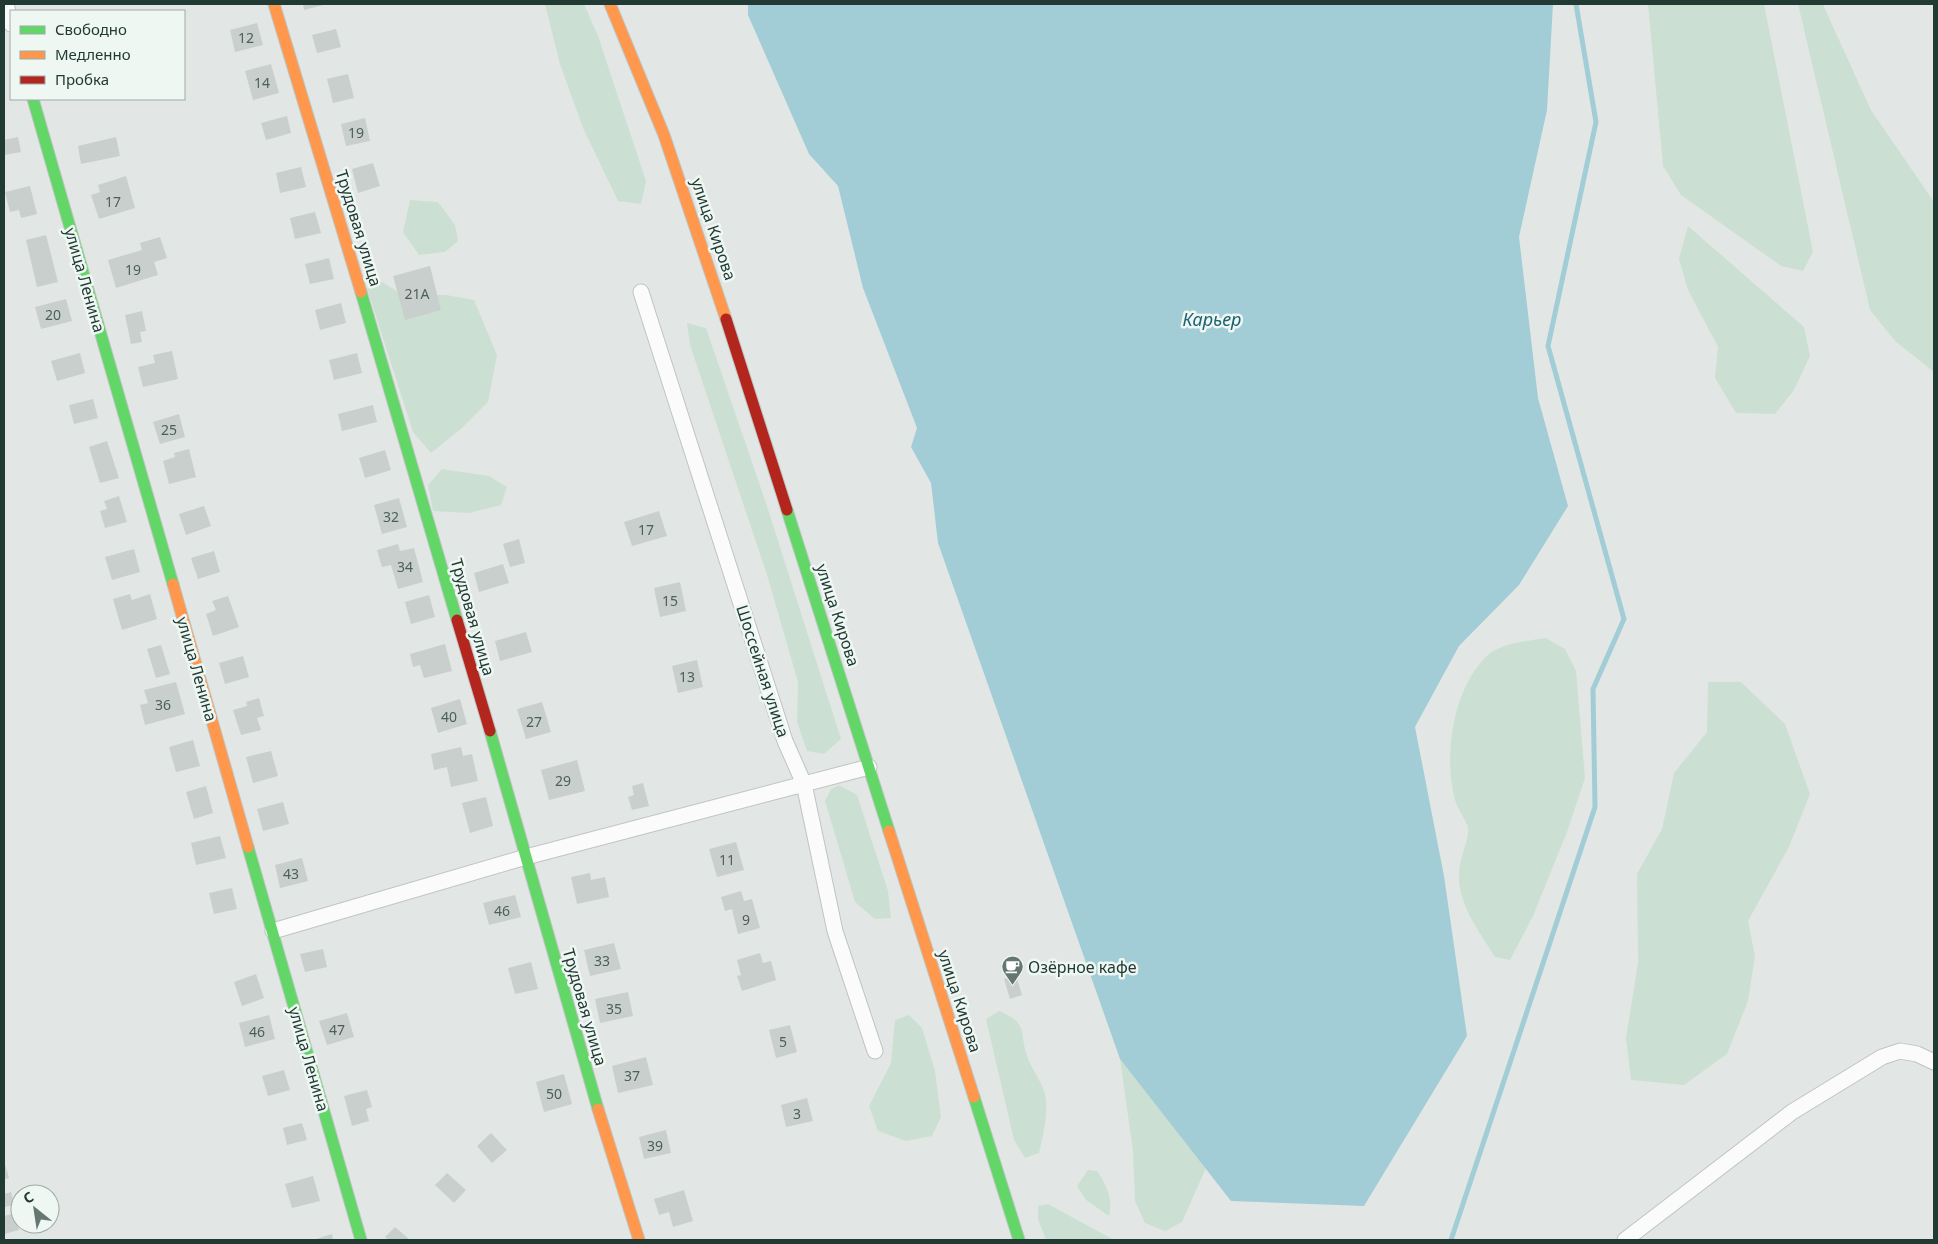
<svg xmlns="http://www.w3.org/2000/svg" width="1938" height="1244" viewBox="0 0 1938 1244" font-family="'Noto Sans',sans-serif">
<rect width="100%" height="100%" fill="#e2e7e5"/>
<path fill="#cbe0d2" d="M545,4H584L598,36L646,181L641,204L618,201L583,128L560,64Z
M1648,4H1764L1813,252L1803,271L1781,266L1681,195L1663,166Z
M1798,4H1824V7L1871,110L1934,202V372L1895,341L1870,310Z
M410,200L438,202L455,225L458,241L445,252L419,255L403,232Z
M1688,226L1804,327L1810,356L1794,390L1775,414L1736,413L1715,378L1718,347L1688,290L1679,259Z
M379,280L403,295H446L474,300L497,355L488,402L461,429L431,453L413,432L367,288Z
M687,323L706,328L766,503L841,739L824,754L807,751L797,722L798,682L767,575L690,345Z
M442,469L489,476L507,487L501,505L469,513L433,511L428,485Z
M1546,638L1565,649L1576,671L1585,778L1567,832L1533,916L1510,960L1495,957C1479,931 1457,904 1459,872C1459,860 1470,837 1468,828C1465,818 1458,810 1455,800C1443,755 1453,687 1488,655C1502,643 1528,641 1546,638Z
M1708,682H1741L1785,724L1810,794L1789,847L1748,921L1755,956L1748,1001L1727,1054L1684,1085L1631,1080L1626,1038L1638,963L1637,874L1662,829L1674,773L1707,732Z
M839,785L857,795L888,891L891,918L875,919L855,902L825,801L831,789Z
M999,1011C1029,1024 1019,1031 1027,1056C1031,1068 1040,1079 1044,1091C1050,1107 1043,1137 1039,1153L1025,1158L1014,1140L986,1019Z
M909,1015L922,1028L935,1071L941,1117L932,1136L906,1141L878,1131L869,1106L891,1063L895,1020Z
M1120,1059L1206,1168L1182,1222L1165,1231L1145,1223L1135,1201L1133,1151Z
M1088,1170L1097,1171C1107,1185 1113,1199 1109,1216L1086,1200L1077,1186Z
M1048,1204L1114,1240H1046L1038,1219V1206Z"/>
<path fill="#a2cdd6" d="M748,4H1553L1547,110L1519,237L1538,398L1568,506L1519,585L1459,646L1415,727L1444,876L1467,1036L1364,1206L1231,1201L1120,1059L938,543L931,483L911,447L917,428L863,288L838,186L809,154L748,15Z"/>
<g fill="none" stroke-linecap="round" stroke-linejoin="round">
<path stroke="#a2cdd6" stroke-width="5" d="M1451,1240L1595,807L1593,689L1624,619L1548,346L1596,122L1576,4"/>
</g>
<path fill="#c9cfcc" d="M303,4H327L304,10Z
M257,23L263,45L235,52L230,30Z
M336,29L341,47L317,53L312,35Z
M271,64L279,93L253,100L245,71Z
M348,74L354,98L333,103L327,79Z
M287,116L291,133L266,140L261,123Z
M365,118L370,141L346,146L341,124Z
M18,137L21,152L4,155V140Z
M116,137L120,156L81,164L78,146Z
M373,163L380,186L358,193L352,169Z
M301,167L306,187L280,193L276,173Z
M126,176L135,208L99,219L91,195L100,192L98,185Z
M30,186L37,214L21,218L19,210L10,212L5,192Z
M315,212L321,233L295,239L290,218Z
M46,235L58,282L37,287L26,240Z
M160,237L167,258L154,262L158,275L116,288L108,260L142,250L140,243Z
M329,258L334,279L310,284L305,264Z
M430,266L441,310L405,320L393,276Z
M66,299L72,321L41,329L35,307Z
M341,303L346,323L320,330L315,310Z
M142,311L146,331L140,332L142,342L131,344L125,315Z
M172,351L178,379L143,387L138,367L155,363L153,355Z
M80,353L85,373L57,381L51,361Z
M357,353L362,373L334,380L329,360Z
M93,399L98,418L74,424L69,405Z
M373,405L377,422L342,431L338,414Z
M179,414L185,437L160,444L153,422Z
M107,441L119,478L100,483L89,447Z
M189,449L196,477L169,484L163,461L175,457L174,453Z
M385,450L391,470L365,478L359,458Z
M119,496L127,522L105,528L100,511L107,509L104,501Z
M399,498L407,527L382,534L374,505Z
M204,506L211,526L186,535L179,514Z
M659,511L667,536L632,546L624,522Z
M519,539L525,563L510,567L503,544Z
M398,544L400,551L414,548L423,582L398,589L391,565L382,567L377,550Z
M134,549L140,572L112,580L105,557Z
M214,551L220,572L198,579L191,558Z
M503,564L509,583L479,592L474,573Z
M680,582L686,611L660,617L654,588Z
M130,594L132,600L150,594L157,619L122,630L113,599Z
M429,595L435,617L411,624L405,602Z
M228,596L239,627L213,636L206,614L216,610L212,601Z
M526,632L532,652L500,661L495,641Z
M445,644L452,671L424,678L420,665L413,667L410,654Z
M161,645L170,674L156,678L147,649Z
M243,656L249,677L225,684L219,663Z
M697,660L703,687L678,693L672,666Z
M176,682L185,714L145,725L140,705L148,703L144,690Z
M259,698L264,716L257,718L261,730L241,735L233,710L247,706L246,702Z
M460,699L467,724L438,733L431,708Z
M542,702L551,732L526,739L517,709Z
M193,740L200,766L176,772L169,747Z
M461,747L463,756L472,754L478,781L451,787L447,767L434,770L431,754Z
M271,751L278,776L253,783L246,757Z
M577,760L585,791L549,800L541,770Z
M643,783L649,806L632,810L628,797L634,795L632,786Z
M206,786L213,813L194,819L186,792Z
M486,797L493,826L470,833L462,803Z
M283,802L289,824L263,831L257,809Z
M220,836L226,858L196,865L191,843Z
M736,842L744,870L717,877L709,849Z
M302,858L308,881L280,888L275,865Z
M590,873L591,880L605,877L609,897L577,904L571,877Z
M232,888L237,909L214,914L209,893Z
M741,891L744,901L752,899L760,928L738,934L732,909L725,911L721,897Z
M515,895L521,917L489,925L483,903Z
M614,943L621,969L590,976L584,950Z
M323,949L327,967L305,972L300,954Z
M760,953L763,963L771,961L776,980L742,991L737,976L741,975L737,960Z
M531,962L538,989L515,994L508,968Z
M256,974L264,998L242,1006L234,982Z
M1016,975L1022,995L1010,999L1004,979Z
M628,992L633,1016L600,1023L595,999Z
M347,1013L354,1037L327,1045L319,1021Z
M269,1015L275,1039L245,1047L239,1023Z
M790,1025L797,1052L776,1058L769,1030Z
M646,1057L653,1085L618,1093L612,1066Z
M284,1070L290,1090L268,1096L262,1076Z
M564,1074L572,1104L544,1112L536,1082Z
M367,1090L372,1107L366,1109L369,1121L352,1126L344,1096Z
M807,1098L813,1121L786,1127L781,1105Z
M302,1123L307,1140L287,1145L283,1128Z
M666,1130L671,1153L644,1159L639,1137Z
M491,1133L507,1150L492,1163L477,1146Z
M4,1161L9,1178L4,1179Z
M447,1173L466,1190L454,1203L435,1185Z
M313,1176L320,1201L292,1208L285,1184Z
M684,1190L693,1221L673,1227L669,1212L659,1215L654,1199Z
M11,1192L14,1205L4,1207V1194Z
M15,1213L19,1230L4,1234V1216Z
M395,1227L410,1240H389L385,1237Z
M332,1234L333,1240H313Z"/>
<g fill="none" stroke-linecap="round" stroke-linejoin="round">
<defs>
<path id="street" d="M6,4L11,24
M641,292L785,741L804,784L835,931L875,1051
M273,931L526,857L869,767
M1625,1240L1792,1112L1882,1057L1900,1051L1917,1054L1934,1062"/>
<path id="fast" d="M33,99L173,584
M361,292L457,620
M787,510L889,831
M490,731L598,1109
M248,847L361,1240
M974,1097L1019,1240"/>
<path id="slow" d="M274,4L361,292
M610,4L664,135L726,319
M173,584L248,847
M889,831L974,1097
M598,1109L639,1240"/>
<path id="jam" d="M726,319L787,510
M457,620L490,731"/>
</defs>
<use href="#street" stroke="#bfc4c2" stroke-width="17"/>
<use href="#fast" stroke="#bec5c3" stroke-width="13"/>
<use href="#slow" stroke="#bec5c3" stroke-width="13"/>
<use href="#jam" stroke="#bec5c3" stroke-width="13"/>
<use href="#street" stroke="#fbfbfb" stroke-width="15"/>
<use href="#fast" stroke="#63d668" stroke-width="11"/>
<use href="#slow" stroke="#ff974d" stroke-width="11"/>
<use href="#jam" stroke="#b3261e" stroke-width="11"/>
</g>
<defs>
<symbol id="cafe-pin" viewBox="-11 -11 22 30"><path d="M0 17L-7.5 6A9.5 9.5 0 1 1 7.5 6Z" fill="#657772" stroke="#eff7f3"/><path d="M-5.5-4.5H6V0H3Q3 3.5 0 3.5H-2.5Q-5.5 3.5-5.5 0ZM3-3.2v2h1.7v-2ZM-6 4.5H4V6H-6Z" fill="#fff"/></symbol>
</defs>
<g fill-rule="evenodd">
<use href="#cafe-pin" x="1000" y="954" width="25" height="34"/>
</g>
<g text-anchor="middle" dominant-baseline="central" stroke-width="5" stroke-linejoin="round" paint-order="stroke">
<g font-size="14" fill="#4c605b">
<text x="246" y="37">12</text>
<text x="262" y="82">14</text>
<text x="356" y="132">19</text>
<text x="113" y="201">17</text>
<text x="133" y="269">19</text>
<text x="417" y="293">21А</text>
<text x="53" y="314">20</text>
<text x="169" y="429">25</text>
<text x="391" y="516">32</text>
<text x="646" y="529">17</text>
<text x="405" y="566">34</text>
<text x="670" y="600">15</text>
<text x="687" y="676">13</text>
<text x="163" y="704">36</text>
<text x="449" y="716">40</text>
<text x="534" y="721">27</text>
<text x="563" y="780">29</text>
<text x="727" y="859">11</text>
<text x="291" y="873">43</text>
<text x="502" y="910">46</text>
<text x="746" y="919">9</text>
<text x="602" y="960">33</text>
<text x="614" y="1008">35</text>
<text x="337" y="1029">47</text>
<text x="257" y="1031">46</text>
<text x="783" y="1041">5</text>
<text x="632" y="1075">37</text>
<text x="554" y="1093">50</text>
<text x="797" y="1113">3</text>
<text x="655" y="1145">39</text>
</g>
<g font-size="16" fill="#213a34" stroke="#eff7f3">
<text transform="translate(359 228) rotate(73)">Трудовая улица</text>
<text transform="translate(714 229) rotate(71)">улица Кирова</text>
<text transform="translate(85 280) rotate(74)">улица Ленина</text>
<text transform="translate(838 615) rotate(72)">улица Кирова</text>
<text transform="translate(473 617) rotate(74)">Трудовая улица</text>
<text transform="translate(197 669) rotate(74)">улица Ленина</text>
<text transform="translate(763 671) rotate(72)">Шоссейная улица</text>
<text transform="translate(960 1001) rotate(72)">улица Кирова</text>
<text transform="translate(585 1007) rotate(74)">Трудовая улица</text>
<text transform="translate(309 1059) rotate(74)">улица Ленина</text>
</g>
<g font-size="16" fill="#213a34" stroke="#eff7f3" text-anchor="start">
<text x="1028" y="967">Озёрное кафе</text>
</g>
<g font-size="18" font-style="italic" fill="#1c6374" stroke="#eff7f3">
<text x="1212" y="319">Карьер</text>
</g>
</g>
<rect width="1938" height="1244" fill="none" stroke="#213a34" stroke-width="10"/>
<rect x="10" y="10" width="175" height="90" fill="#eff7f3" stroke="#9daba7"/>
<rect x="20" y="26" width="25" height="8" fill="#63d668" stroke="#9daba7"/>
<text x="55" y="35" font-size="15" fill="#213a34">Свободно</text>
<rect x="20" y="51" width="25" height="8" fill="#ff974d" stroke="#9daba7"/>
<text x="55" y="60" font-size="15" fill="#213a34">Медленно</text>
<rect x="20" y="76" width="25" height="8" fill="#b3261e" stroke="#9daba7"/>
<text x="55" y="85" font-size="15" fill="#213a34">Пробка</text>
<g transform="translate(35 1209) rotate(330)"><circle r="24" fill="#eff7f3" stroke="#9daba7"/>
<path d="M0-4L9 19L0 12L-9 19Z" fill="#657772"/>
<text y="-8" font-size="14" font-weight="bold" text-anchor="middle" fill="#213a34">С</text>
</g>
</svg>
